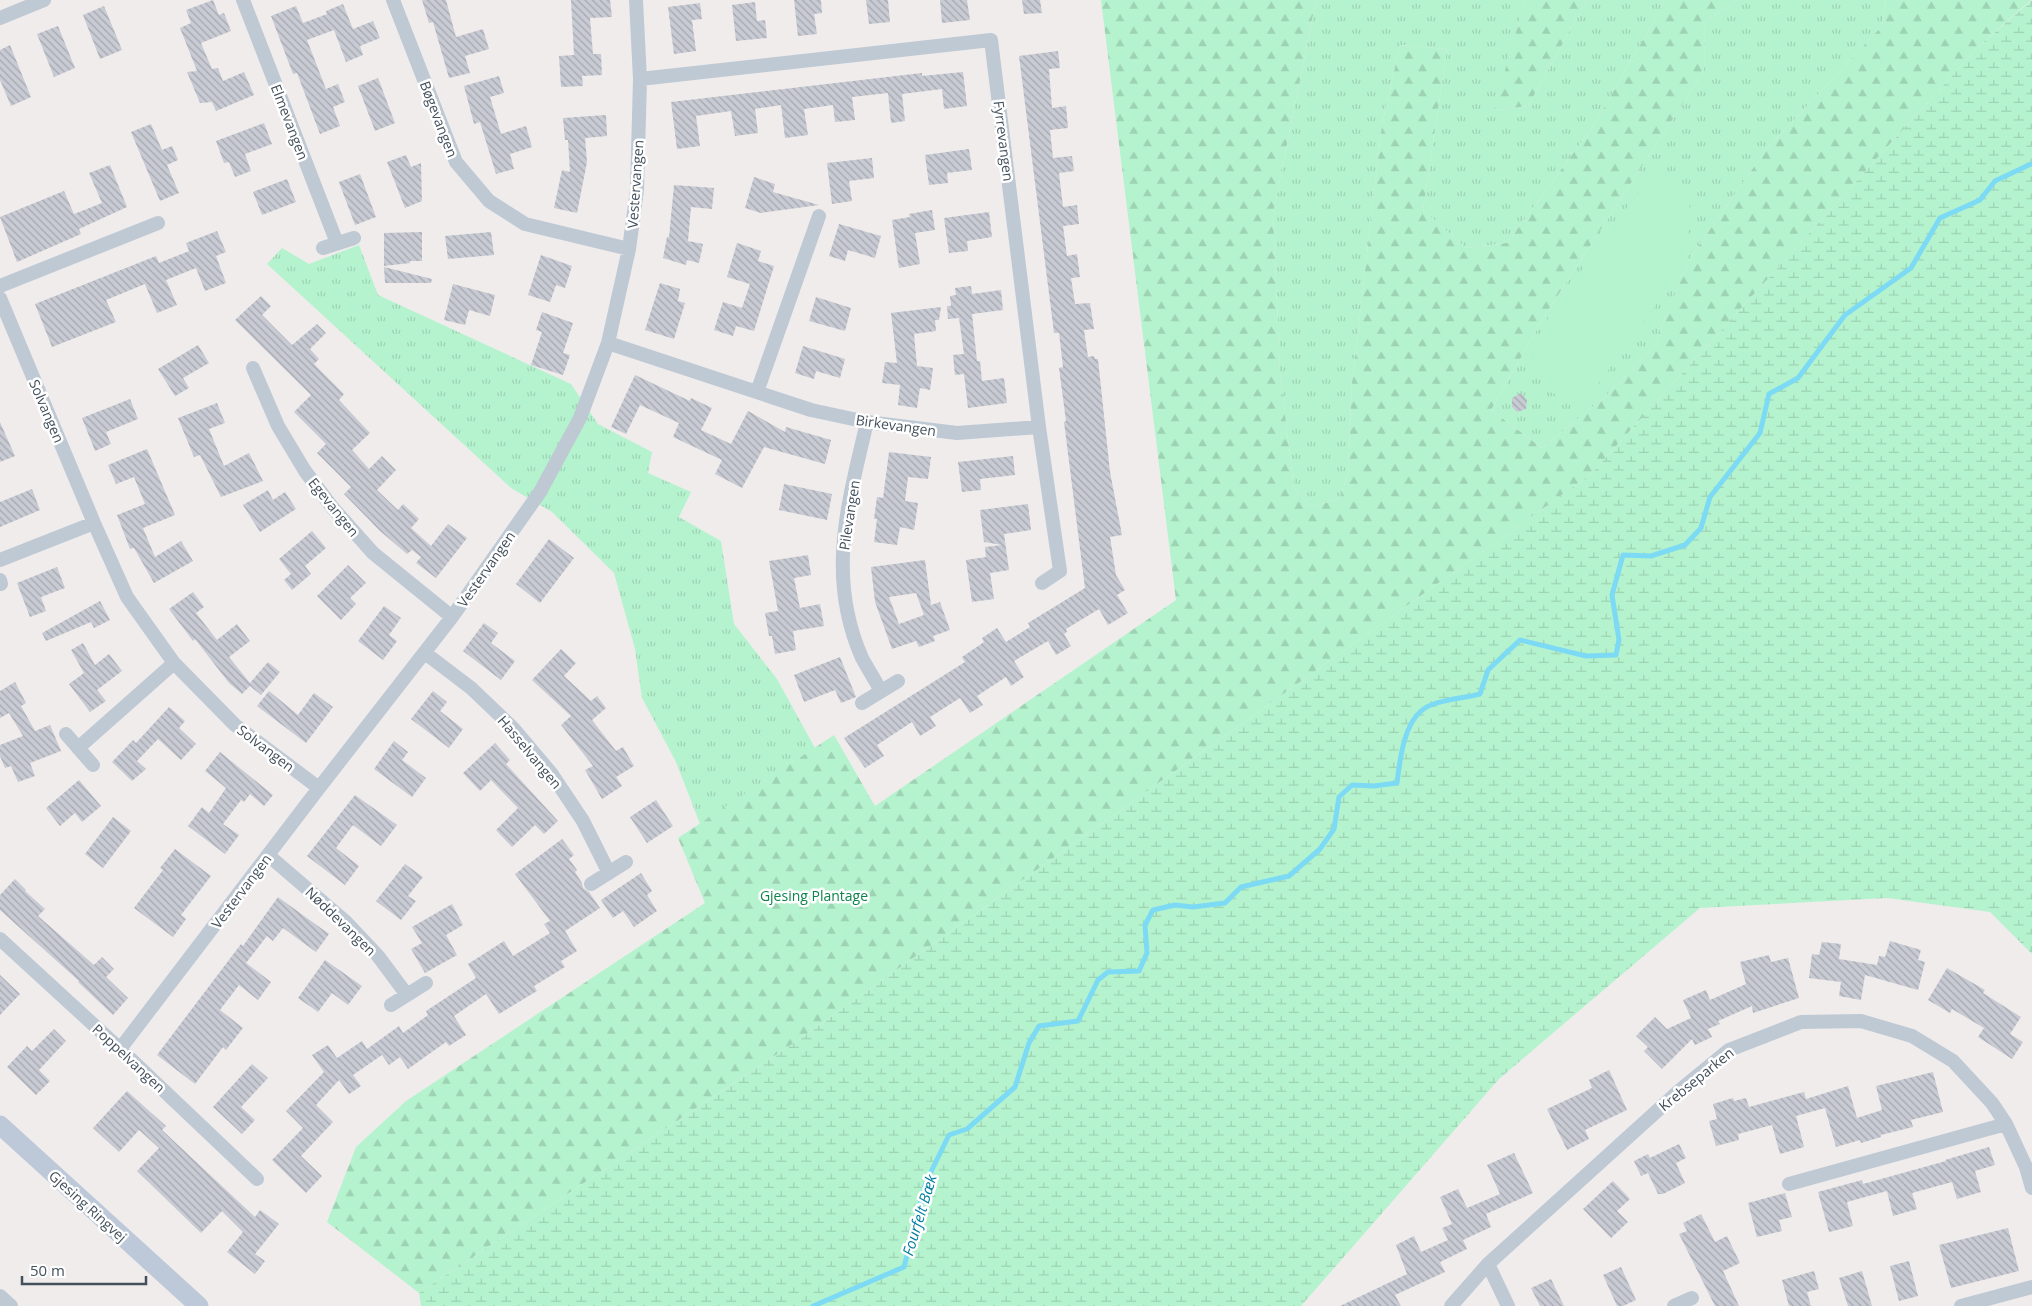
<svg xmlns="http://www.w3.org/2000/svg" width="2032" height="1306" viewBox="0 0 2032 1306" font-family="'Open Sans',sans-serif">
<defs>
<pattern id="grass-tufts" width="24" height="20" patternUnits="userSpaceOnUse" patternTransform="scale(1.25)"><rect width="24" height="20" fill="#b5f3ce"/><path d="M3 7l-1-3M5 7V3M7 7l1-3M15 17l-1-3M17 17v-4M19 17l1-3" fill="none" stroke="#9dd2b3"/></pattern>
<pattern id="forest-firs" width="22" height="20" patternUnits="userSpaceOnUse" patternTransform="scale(1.25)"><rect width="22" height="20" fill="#b5f3ce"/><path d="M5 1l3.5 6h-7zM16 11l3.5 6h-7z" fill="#9dd2b3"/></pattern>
<pattern id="wetland-marsh" width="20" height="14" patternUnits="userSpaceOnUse" patternTransform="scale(1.25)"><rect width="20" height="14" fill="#b5f3ce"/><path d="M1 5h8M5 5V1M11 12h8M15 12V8" fill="none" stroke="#9dd2b3"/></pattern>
<pattern id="building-back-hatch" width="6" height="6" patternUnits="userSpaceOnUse" patternTransform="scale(1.25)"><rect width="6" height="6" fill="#c8cbd3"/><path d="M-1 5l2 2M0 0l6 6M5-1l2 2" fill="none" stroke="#a4a7ae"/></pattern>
</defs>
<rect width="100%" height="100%" fill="#f0ecec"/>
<path fill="url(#grass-tufts)" d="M1316,0H1525L1495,110L1528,106L1587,0H1664L1658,14L1594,125L1507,243L1466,248L1423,210L1447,49L1400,45L1382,125L1352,383L1348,472L1340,499L1310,507L1294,488L1280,373L1273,214Z
M1737,0H1886L1882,26L1765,151L1688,261L1653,348L1607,395L1542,448L1491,410L1547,312L1704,71L1705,22Z
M359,245L378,295L571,384L598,424L652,452L648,473L691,492L679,517L721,541L734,624L777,679L815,748L700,824L676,762L642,698L635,649L614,573L552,512L511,488L267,264L282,248L309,264Z"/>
<path fill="url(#forest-firs)" d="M1101,0H1316L1273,214L1280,373L1294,488L1310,507L1340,499L1348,472L1352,383L1382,125L1400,45L1447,49L1423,210L1466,248L1507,243L1594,125L1658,14L1664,0H1737L1705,22L1704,71L1547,312L1491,410L1542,448L1607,395L1653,348L1688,261L1765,151L1882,26L1886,0H2031L1978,47L1590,475L800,1039L419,1293L327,1222L356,1147L406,1101L705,903L678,838L834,735L875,806L1176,600Z
M1525,0H1587L1528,106L1494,110Z"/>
<path fill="url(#wetland-marsh)" d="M2032,0V954L1990,912L1887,898L1700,908L1499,1079L1301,1306H421L419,1293L800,1039L1590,475L1978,47Z"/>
<path fill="#b5f3ce" d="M1649,177L1690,185L1688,261L1585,402L1545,391L1531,353L1552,311Z"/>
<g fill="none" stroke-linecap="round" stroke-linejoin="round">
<path stroke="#7ddaf5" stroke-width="5" d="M813,1306L904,1267L926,1182L949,1135L967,1129L1015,1087L1029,1043L1039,1026L1078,1021L1098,980L1108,972L1139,971L1147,953L1145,925L1153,910L1175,905L1193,907L1225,903L1241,887L1289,876L1320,849L1334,829L1339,797L1352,785L1374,786L1397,783C1400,759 1404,715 1431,705C1446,699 1465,698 1480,694L1488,670L1520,640L1586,656L1616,655L1619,640L1612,595L1623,555L1651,556L1685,545L1701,528L1710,497L1760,433L1769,394L1798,378L1845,315L1911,268L1940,218L1980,200L1995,181L2031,164"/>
</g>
<path fill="url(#building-back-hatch)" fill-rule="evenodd" d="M213,0L219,15L224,13L231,31L201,43L212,69L218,68L223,81L244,72L254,95L216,111L212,102L200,103L187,72L197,71L180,28L191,23L186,10Z
M422,0H446L456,37L483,29L489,49L465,56L470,73L449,78L433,22L429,23Z
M571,0H610L612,17L590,18L593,54H601L602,75L582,76L583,86L561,87L559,56L574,55Z
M794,0H821L822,13L814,14L817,34L798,36Z
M866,0H888L890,22L869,24Z
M940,0H967L970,20L942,23Z
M1022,0H1040L1042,13L1024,14Z
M755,2L757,21L765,20L767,38L736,41L732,5Z
M700,3L702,19L692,20L696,51L674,54L668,7Z
M343,4L353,29L373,21L380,38L360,46L363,55L346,62L334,30L307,40L326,89L338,84L345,102L333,107L340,126L320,134L297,73L293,74L271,16L296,6L303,23L327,14L326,11Z
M104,6L122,50L100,59L83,15Z
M58,26L75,68L54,77L37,34Z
M10,45L31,97L11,106L0,80V50Z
M1058,51L1060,68L1049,69L1052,108L1066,106L1068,128L1050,130L1053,158L1072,156L1074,171L1059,173L1063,207L1077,205L1079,224L1063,226L1067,256L1077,254L1080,277L1071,278L1075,304L1090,303L1094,329L1084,330L1088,357L1094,356L1095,359H1098L1110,472L1122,535L1110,537L1116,575L1125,590L1117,595L1128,613L1108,625L1099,609L1066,629L1067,632L1064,634L1071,646L1056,655L1048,641L1014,661L1024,677L1011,686L1006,677L977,696L983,705L970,713L960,698L930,717L936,726L920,736L912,722L877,745L884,756L865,768L844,738L965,662L962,657L984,642L982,638L997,628L1006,642L1030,627L1028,623L1085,588L1064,422L1066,421L1059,368L1063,367L1059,333H1054L1019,56Z
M963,72L967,106L944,109L942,89L902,94L905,121L891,123L888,93L852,97L855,120L835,122L833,105L804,109L808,135L785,138L781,105L755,109L758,133L735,136L731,111L696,116L700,146L677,149L671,102L922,73V76Z
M499,76L504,93L490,97L501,134L526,126L532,147L510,154L514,169L496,174L480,122L474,124L464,86Z
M378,78L395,123L375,131L358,86Z
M606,115L607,136L585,138L587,162L577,213L554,208L562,170L570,172L568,140H565L563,118Z
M264,123L272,144L245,154L251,171L235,177L229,162L224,163L216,141Z
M151,124L162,150L172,146L178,160L167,165L179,193L160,201L131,132Z
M969,149L972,170L947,173L948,183L929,185L925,155Z
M406,155L411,167L421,163L422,201L405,208L387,162Z
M872,158L874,178L849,181L852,201L832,204L827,163Z
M110,165L127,207L79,229L81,234L17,262L0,217L64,191L74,214L102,203L89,173Z
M360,174L376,217L355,225L339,182Z
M754,177L775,184L773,192L819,205L761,213L745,208Z
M287,179L296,202L262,215L253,192Z
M674,185L714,188L712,209L691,207L688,241L703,244L699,263L687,260L686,265L663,258L667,237H669Z
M932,210L935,230L915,233L920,264L899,268L892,220L910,217L909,214Z
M989,212L992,237L967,241L968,251L949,253L944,218Z
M839,224L881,236L875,258L848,250L845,261L829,256Z
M217,231L226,252L216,256L226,283L205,291L196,268L166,280L177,305L157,313L145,284L106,300L116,322L52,347L35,304L156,256L159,263L189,251L186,243Z
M422,232V261H410V263L384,266V233Z
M491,232L494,255L448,259L445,236Z
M737,243L761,251L758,261L774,266L754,331L736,326L733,336L714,330L723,302L742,308L750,284L727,277Z
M541,255L572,266L565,288L556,285L550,302L528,295Z
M384,267L432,279L431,283H385Z
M660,283L680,289L678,301L685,303L674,339L645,330Z
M453,284L495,295L490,316L469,310L465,325L444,320Z
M971,286L972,294L1001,290L1003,310L972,314L977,361H980L982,381L1004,378L1007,403L968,408L964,374L955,375L953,355L964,354L959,318L948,319L947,306H951L950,296L956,295L955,288Z
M261,296L271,306L262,315L292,345L317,324L326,333L310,349L319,359L314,364L344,394L339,400L370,433L352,450L369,469L382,456L396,470L377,490L398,510L403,504L419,519L411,528L431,546L448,524L467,538L436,578L416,563L421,557L412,550L407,554L380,531L344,494L351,487L317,453L326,444L294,412L311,395L235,320Z
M816,297L851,308L845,331L809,321Z
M941,307L939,320H935L936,331L914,334L917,366L933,368L930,390L920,388L917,408L898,405L900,385L882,383L885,362L897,363L891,313Z
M542,312L573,323L563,353L570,355L563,375L531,365L542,332L536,330Z
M198,345L209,363L183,378L189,388L175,396L158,369Z
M803,346L845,359L840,378L816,371L814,379L795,373Z
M635,375L690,401L691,398L712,408L701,430L731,444L748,411L785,432L786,427L831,440L825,464L764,447L742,488L715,474L722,460L673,437L679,423L640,405L626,434L611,427Z
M1521,393L1527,400L1526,409L1517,412L1512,407V398Z
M130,399L138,419L106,432L111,444L95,451L82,418Z
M217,403L225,423L209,429L224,466L249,453L263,481L221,497L200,455L194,457L178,418Z
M0,422L15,456L0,462Z
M147,449L175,515L143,528L155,557L181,541L193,561L154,583L134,548L130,549L117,515L145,504L134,477L116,484L108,465Z
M889,452L931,457L928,479L908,477L905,501L918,503L914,530L900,527L897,545L874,542L877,519H874L877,497L883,498Z
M1013,456L1015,475L980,479L981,490L962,492L958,462Z
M784,484L832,494L827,520L779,510Z
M32,489L40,510L0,527V502Z
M268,490L273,500L285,492L296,509L260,532L243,505Z
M1028,504L1031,530L1004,534L1009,570L990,573L994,599L972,602L966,560L986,557L985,547L1002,545L984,542L980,510Z
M312,531L326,548L305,566L311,574L292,590L284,580L291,574L279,559Z
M549,539L574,558L540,603L516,584Z
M808,555L811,575L794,578L800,608L820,604L824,626L793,631L796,650L775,654L772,636H769L765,613L778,611L769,561Z
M925,560L931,605L940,602L950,630L933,636L935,641L919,647L916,641L892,649L875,602L871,567ZM916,593L924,615L899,624L889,597Z
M348,565L366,583L350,598L356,604L341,620L317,596Z
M57,567L65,588L41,597L46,611L30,617L17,583Z
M193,592L204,607L196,613L217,640L237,624L250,641L229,657L250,683L268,662L280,672L261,695L250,686L242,694L229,683L195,639L193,641L169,609Z
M100,601L110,620L94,628L91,622L46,641L42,633Z
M384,606L401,618L389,635L397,641L383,660L358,641Z
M484,623L498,633L491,643L515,661L501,680L463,651Z
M83,643L95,665L109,654L122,671L97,690L106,701L90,712L69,684L84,673L71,650Z
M561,649L576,663L564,676L591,701L597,696L606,708L592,720L616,751L623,747L634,766L616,777L622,786L602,799L585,770L593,766L561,725L571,716L532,680Z
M840,657L856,697L841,703L835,690L804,702L794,675Z
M15,682L26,703L21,706L35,731L50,725L61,751L30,763L35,776L18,782L11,766L5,768L0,756V745L23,736L9,713L0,718V691Z
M269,691L298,715L314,693L333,707L306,743L257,706Z
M433,691L447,702L440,711L463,729L449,748L411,719Z
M169,707L185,721L179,728L196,744L181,760L158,739L137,761L146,769L132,781L112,762L133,740L136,743Z
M394,741L408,752L402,760L426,778L412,797L374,769Z
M495,743L510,760L506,764L558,821L544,834L535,825L512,847L496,830L518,808L491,780L480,791L463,773Z
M220,752L273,795L264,806L250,794L244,802L241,800L223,824L239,835L225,854L188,826L202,807L209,813L226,788L205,771Z
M79,780L101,806L82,822L75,813L60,826L46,808Z
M355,795L397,825L381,846L353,825L336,848L359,866L345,885L307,856Z
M656,800L673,826L647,843L630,817Z
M113,817L131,831L103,868L85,854Z
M562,839L574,855L569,859L577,870L575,872L582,883L583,888L589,892L600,908L565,931L577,951L561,961L565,967L534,986L537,991L499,1014L486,994L454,1016L466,1035L449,1046L446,1042L408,1069L400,1057L389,1065L382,1055L353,1075L361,1086L349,1094L339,1080L316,1105L333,1122L301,1156L322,1176L306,1193L272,1160L303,1128L286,1111L324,1072L312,1055L328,1045L337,1058L362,1041L367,1049L399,1026L403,1033L428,1015L426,1011L476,978L468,964L504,941L513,956L550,933L544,924L550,921L515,874Z
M175,849L211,876L181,915L186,919L173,937L134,908L163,870L160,868Z
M405,864L423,877L408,896L416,901L401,920L376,901Z
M641,873L652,891L647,895L657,911L634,927L623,911L613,918L601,900Z
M15,879L26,890L25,891L45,909L38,916L94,965L102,957L114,969L106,977L128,998L113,1015L78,982L79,981L0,910V895Z
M278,897L329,934L316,952L283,928L273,941L267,936L246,963L271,982L258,1000L239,985L220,1010L243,1028L226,1050L223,1047L195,1084L157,1055L241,944L243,946Z
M452,904L463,925L446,935L457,955L425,973L411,949L422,943L412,927Z
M1890,941L1921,950L1918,960L1925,962L1918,990L1865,975L1861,1000L1839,996L1841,982L1809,978L1812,954L1819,955L1822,942L1841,944L1839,959L1877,965L1879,956L1885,957Z
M1769,955L1771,962L1788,958L1799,998L1753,1013L1752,1006L1718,1021L1720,1024L1708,1029L1712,1037L1695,1045L1692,1039L1662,1069L1644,1051L1648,1047L1636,1036L1655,1017L1667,1029L1691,1018L1683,1000L1706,990L1710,1000L1746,984L1740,962Z
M325,960L362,986L348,1005L332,993L318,1012L298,998Z
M1947,968L1985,990L1983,993L2021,1017L2010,1034L2023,1042L2012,1059L1978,1037L1984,1028L1952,1009L1950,1013L1928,1000Z
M0,975L20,994L0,1015Z
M54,1029L66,1041L39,1070L50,1081L36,1095L7,1067L27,1046L32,1051Z
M252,1064L268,1078L241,1107L255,1120L242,1134L213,1107Z
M1609,1070L1627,1110L1585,1130L1589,1139L1567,1150L1547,1109L1592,1088L1589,1080Z
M1933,1072L1943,1112L1911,1120L1913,1127L1881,1135V1137L1861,1143L1860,1140L1836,1147L1825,1108L1796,1116L1804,1147L1780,1154L1772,1125L1738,1134L1739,1140L1716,1146L1709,1121L1717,1119L1713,1104L1733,1098L1734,1101L1746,1098L1749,1107L1804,1092L1806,1099L1848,1086L1857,1118L1882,1110L1876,1086Z
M127,1091L166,1126L162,1130L255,1217L260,1210L279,1224L255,1254L265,1261L255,1274L227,1252L243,1232L222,1211L201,1233L137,1171L159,1148L139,1130L119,1152L93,1128Z
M1679,1144L1686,1158L1676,1163L1685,1183L1663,1194H1658L1648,1173L1641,1176L1634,1161L1648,1154L1650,1158Z
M1989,1147L1995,1165L1975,1171L1981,1192L1957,1199L1952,1182L1912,1193L1917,1209L1893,1216L1887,1191L1847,1202L1853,1226L1829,1232L1818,1192L1862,1180L1863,1184L1946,1161L1945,1160Z
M1514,1153L1533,1193L1486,1214L1491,1227L1463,1240L1467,1249L1440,1262L1445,1272L1395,1295L1401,1306H1340L1407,1274L1396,1245L1414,1236L1421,1252L1448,1240L1442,1228L1452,1224L1440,1197L1458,1189L1467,1208L1500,1194L1487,1165Z
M1613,1181L1630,1199L1617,1211L1628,1222L1611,1238L1583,1209Z
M1785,1193L1792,1217L1779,1220L1782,1231L1757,1237L1748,1203Z
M1701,1214L1715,1242L1727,1236L1740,1263L1723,1271L1739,1306H1715L1679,1234L1687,1231L1683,1223Z
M2008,1228L2019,1271L1951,1288L1939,1245Z
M1909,1261L1918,1296L1899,1301L1890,1266Z
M1621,1267L1636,1300L1623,1306H1617L1603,1275Z
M1814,1271L1819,1289L1807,1292L1811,1306H1789L1782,1280Z
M1862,1271L1872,1306H1848L1839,1278Z
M1551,1279L1564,1306H1540L1531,1288Z"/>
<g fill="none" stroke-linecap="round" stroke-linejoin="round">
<path stroke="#bec9d4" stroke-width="14" d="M243,0L337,243
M393,0L456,162L489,201L525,224L629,249
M0,18L44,0
M640,79L991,40L1039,427L1060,571L1042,583
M323,248L354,238
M0,286L158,223
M0,298L94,523L127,597L174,663L235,725L319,788
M608,343L811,410L867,422L957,433L1039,427
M253,368L278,426L305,471L332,507L373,553L452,617
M757,392L819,216
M867,422C848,504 826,576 862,658C868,669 875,680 881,691
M0,560L94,523
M0,580L1,584
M425,653L471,688L513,728L551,773L583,821L609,873
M862,703L898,681
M66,734L93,765
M78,748L174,663
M268,855L346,922L378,956L407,995
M591,884L626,862
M0,939L120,1049L257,1179
M391,1005L426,983
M120,1049L319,788L452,617L540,492L580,418L608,343L629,249L637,190L640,79L636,0
M1789,1184L2006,1124
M1488,1264L1508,1306
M0,1296L11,1306
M1451,1306L1488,1264L1679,1091L1729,1050L1801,1022L1861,1021L1912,1036L1953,1061L1992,1103L2006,1124L2026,1167L2032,1188
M1674,1306L1692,1298
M1961,1306L2032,1287"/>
<path stroke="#bdc9d8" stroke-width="19" d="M0,1125L199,1306"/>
</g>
<g text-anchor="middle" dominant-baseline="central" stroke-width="5" stroke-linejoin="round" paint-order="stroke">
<g font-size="14" fill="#43505c" stroke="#fff">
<text transform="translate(439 119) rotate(69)">Bøgevangen</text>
<text transform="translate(290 122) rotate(69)">Elmevangen</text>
<text transform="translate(1004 141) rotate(83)">Fyrrevangen</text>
<text transform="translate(635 184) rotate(-86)">Vestervangen</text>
<text transform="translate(47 411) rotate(67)">Solvangen</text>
<text transform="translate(896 425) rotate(8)">Birkevangen</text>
<text transform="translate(334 507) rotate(51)">Egevangen</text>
<text transform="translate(849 515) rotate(-81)">Pilevangen</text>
<text transform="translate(486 569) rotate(-55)">Vestervangen</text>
<text transform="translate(266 748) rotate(37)">Solvangen</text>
<text transform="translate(530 752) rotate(50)">Hasselvangen</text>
<text transform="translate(241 891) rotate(-53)">Vestervangen</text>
<text transform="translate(341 921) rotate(44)">Nøddevangen</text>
<text transform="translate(129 1058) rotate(43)">Poppelvangen</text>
<text transform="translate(1696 1079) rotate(-39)">Krebseparken</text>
<text transform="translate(88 1206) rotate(42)">Gjesing Ringvej</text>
</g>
<g font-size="14" fill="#0d844a" stroke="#fff">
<text x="814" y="895">Gjesing Plantage</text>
</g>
<g font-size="15" font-style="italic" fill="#027ea2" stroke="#fff">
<text transform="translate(919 1215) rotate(-73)">Fourfelt Bæk</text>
</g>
</g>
<path d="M22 1276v8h124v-8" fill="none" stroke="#43505c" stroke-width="2.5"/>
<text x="30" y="1276" font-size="15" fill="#43505c" stroke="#ffffff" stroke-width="4" paint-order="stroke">50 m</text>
</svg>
